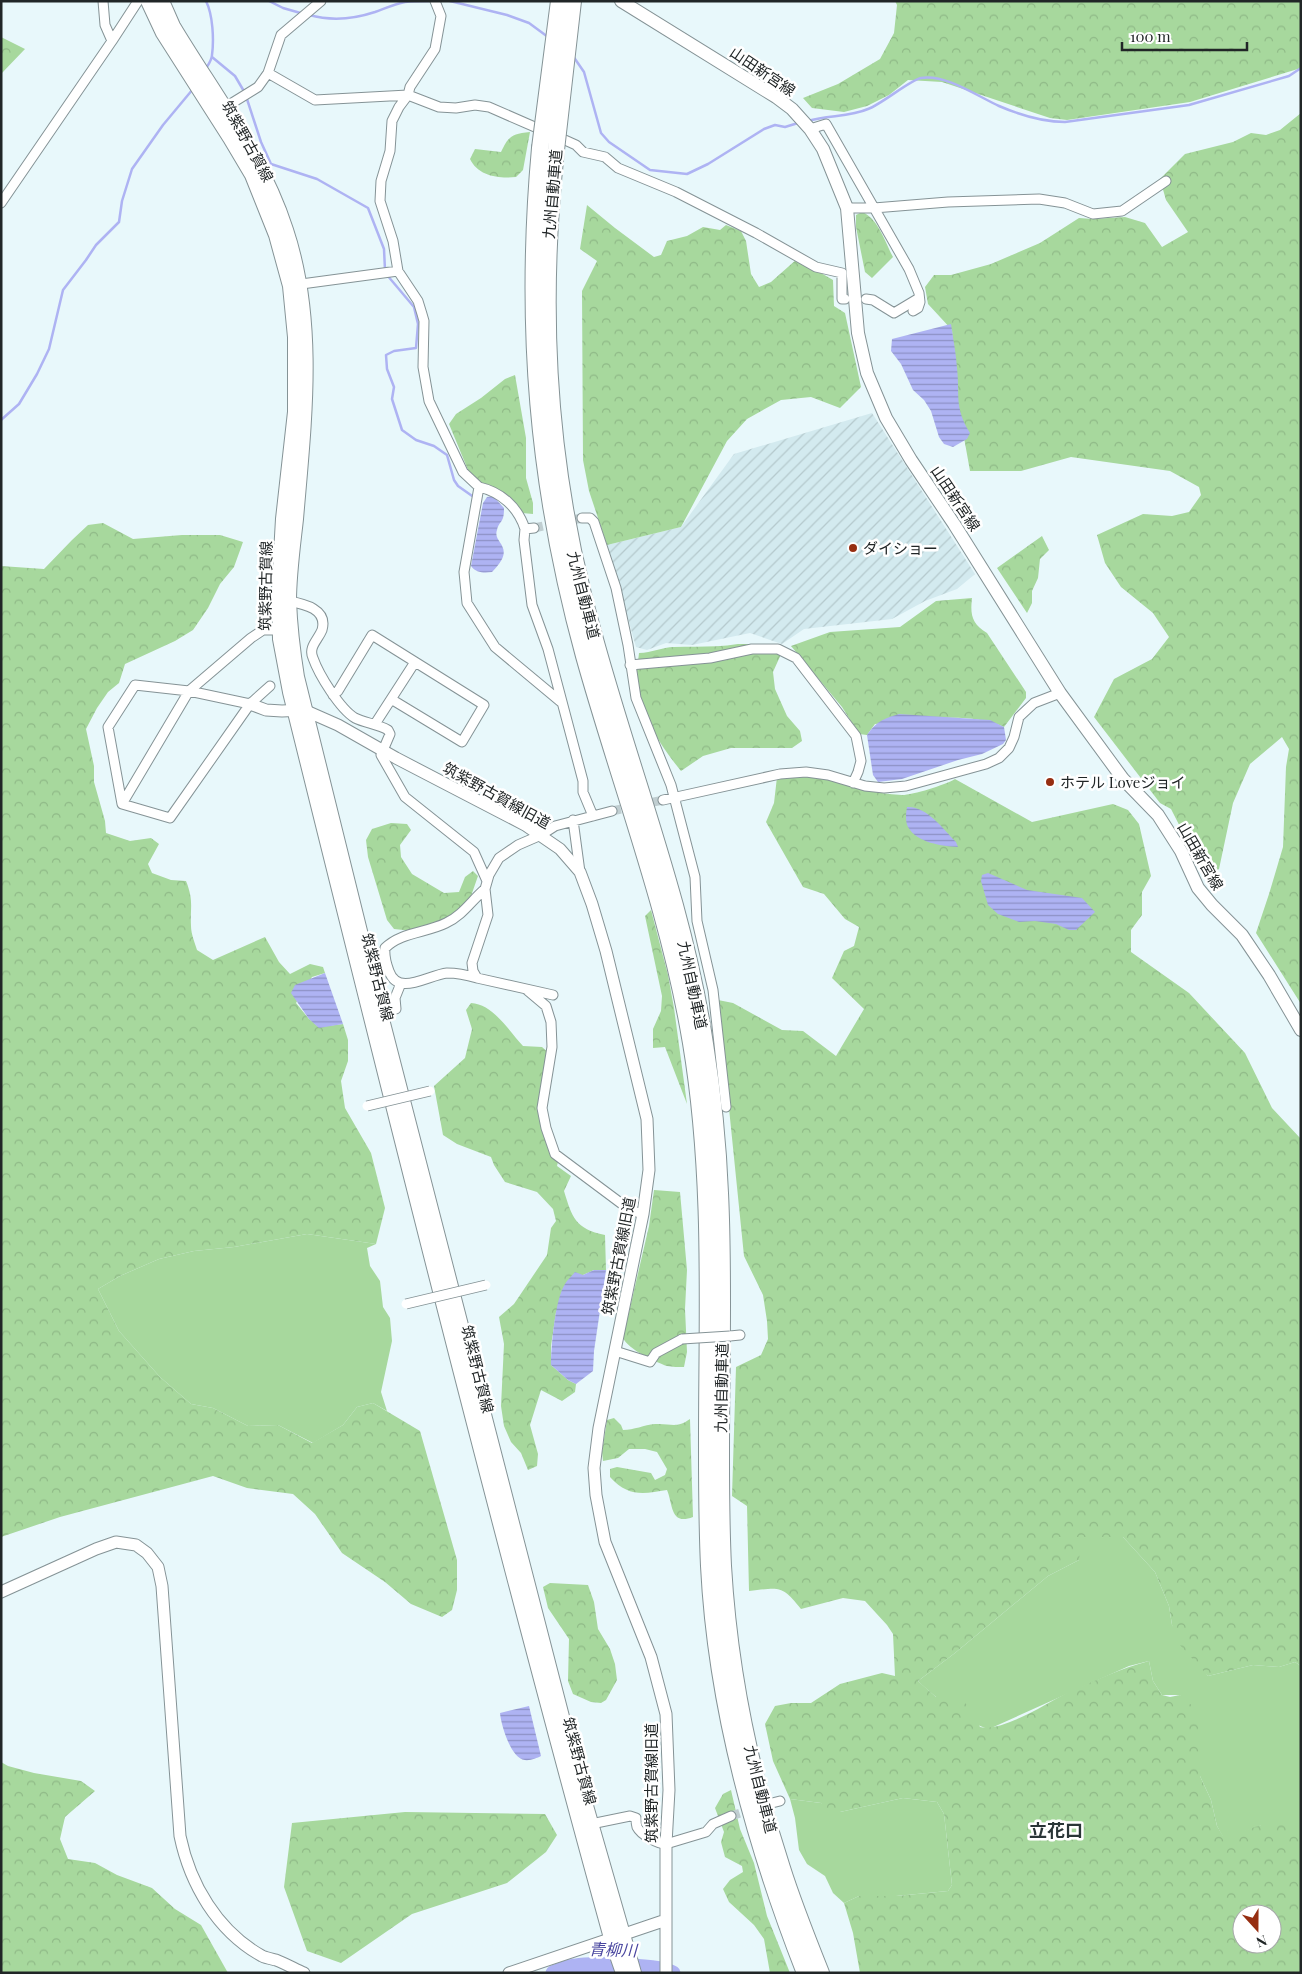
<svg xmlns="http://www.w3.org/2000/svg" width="1302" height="1974" viewBox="0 0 1302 1974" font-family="'Playfair Display','Noto Sans JP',serif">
<defs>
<pattern id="industrial-furrows" width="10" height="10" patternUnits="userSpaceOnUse" patternTransform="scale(1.25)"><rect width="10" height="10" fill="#d3eaef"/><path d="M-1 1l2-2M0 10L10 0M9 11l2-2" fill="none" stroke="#b5c9cd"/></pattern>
<pattern id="forest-crowns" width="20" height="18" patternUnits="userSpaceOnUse" patternTransform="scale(1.25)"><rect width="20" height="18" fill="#a7d89d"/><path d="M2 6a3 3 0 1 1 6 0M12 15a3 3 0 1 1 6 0" fill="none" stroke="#8fb987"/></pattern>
<pattern id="water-rules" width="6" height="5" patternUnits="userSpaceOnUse" patternTransform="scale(1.25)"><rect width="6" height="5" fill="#aeb3f3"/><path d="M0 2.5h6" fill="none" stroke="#8d91c5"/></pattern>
</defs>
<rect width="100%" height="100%" fill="#e8f8fb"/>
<path fill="url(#industrial-furrows)" d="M872,413L975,574L957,589L925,601L892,619L804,629L782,644L750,633L692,645L666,643L647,650L636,647L607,545L681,527L734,454Z"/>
<path fill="#a7d89d" d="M307,1234L376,1244L367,1248L370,1266L380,1281L383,1307L390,1318L392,1341L381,1392L387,1411L373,1403L357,1407L343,1425L313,1443L278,1425L248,1426L213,1408L191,1404L160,1377L119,1331L98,1289L120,1276L159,1259L194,1251L234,1247Z
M1053,1537H1123L1155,1572L1169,1606L1172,1625L1208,1676L1253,1665L1279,1667L1295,1662L1301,1666V1831L1262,1825L1234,1835L1223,1837L1217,1826L1211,1800L1200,1776L1199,1741L1180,1695H1162L1153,1681L1149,1661L1129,1666L989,1729C967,1724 934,1696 918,1681L955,1653L1048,1576L1079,1560Z
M903,1798L937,1802L944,1814L952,1885L948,1891L896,1896H859L844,1903L833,1893L825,1876L807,1864L799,1850L795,1818L790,1799L821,1803L840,1812Z"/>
<path fill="url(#forest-crowns)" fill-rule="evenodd" d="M895,1H1301V68L1190,102L1067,120L1050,118L942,82L908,80L889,95L867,106L844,112L812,108L803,98L838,84L880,59L894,33L897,5Z
M1,37L25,49L1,74Z
M1301,113V1004L1256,933L1269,894L1283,847L1286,767L1289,749L1282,737L1250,764L1233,803L1219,869L1210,874L1197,860L1171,809L1160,803L1094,717L1114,679L1152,659L1169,637L1153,613L1121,587L1105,563L1097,535L1143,514L1172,516L1189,512L1201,495L1199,487L1170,471L1071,457L1021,471H970L963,432L947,391L954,364L952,330L928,304L925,287L934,275H951L991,264L1040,243L1079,218L1093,219L1125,217L1145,223L1162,247L1188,232L1166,200L1160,179L1185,154L1233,142L1251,133L1266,135L1280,130Z
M530,132L523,170L516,177C499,179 478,176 470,159L475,149L501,152C509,136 511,134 530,132Z
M587,205L615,228L654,257L661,255L667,241L687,236L703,227L720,230L726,225L741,231L746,241L751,274L759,287L771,282L797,259L833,280L834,306L845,313L861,387L840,408L811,397L781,400L747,419L727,441L681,527L607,545L589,491L583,460L582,291L597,261L580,249Z
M862,212C878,218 885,242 893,257L872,278L865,272L856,227V215Z
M515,375L526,438V478L533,503V514L522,513L477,483L468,470L449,424L456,414L481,398L505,379Z
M103,523L133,539L182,535H220L243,542L234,567L220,584L208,608L193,630L175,641L125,664L119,683L108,692L97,708L86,729L94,766V782L105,821L106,833L130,841L151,838L159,844L148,864L152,873L171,880L186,881C194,901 190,907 191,926C191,934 195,943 197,950L213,960L265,937L279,962L290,974L310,964L323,967L325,973L312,977L296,1003L309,1019L319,1027L343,1024L348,1040V1061L341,1081L345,1108L371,1153L385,1208L376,1244L307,1234L234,1247L194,1251L159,1259L120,1276L98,1289L119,1331L160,1377L191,1404L213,1408L248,1426L278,1425L312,1443L343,1425L357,1407L373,1403L420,1431L457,1560V1590L452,1610L442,1617L411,1604L385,1582L342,1553L315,1514L293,1494L247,1488L213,1476L60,1517L1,1537V566L44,569L72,540L88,525Z
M1042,536L1049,550L1040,559L1038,578L1032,591V603L1027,613L997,568Z
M972,598C970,615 972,624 987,633L1026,692V698L1004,727C965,710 916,721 875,724L867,735L859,734L842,707L791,646L830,632L900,627L936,601Z
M738,644H768L782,652L773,672L775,689L787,716L800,731L802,741L792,748H731L703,756L681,771C662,748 643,718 636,688C634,678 638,664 639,653C652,653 662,647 674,647C696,646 716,648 738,644Z
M821,776C847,785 875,794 902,795C913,795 945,785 955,779L1032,822L1113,804L1128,810L1139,824L1151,876L1142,892V915L1131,930V952L1189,993L1245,1053L1272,1108L1301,1139V1666L1295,1662L1279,1667L1253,1665L1208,1676L1178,1643L1172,1625L1169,1606L1155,1572L1123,1537H1056L1081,1545L1079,1560L1048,1576L955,1653L918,1681L936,1697C963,1694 969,1703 980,1727C1003,1732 1047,1703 1069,1692C1095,1681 1121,1668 1149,1661L1153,1681L1162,1695L1170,1697L1180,1695L1197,1710L1201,1755L1200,1776L1211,1800L1217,1826L1223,1836C1242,1834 1262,1821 1282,1822C1288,1823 1295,1827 1301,1829V1973H860L853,1933L844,1903L859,1896H896L948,1891L952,1885L944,1814L937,1802L903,1798L840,1812H828L821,1803L790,1799L773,1761L765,1724L775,1706L791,1703H811L840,1684L882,1673L895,1676L893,1634L887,1625L865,1601L843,1598L801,1609C781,1584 780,1588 749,1591L747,1506L732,1496L736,1367L761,1355L768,1339L767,1321L763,1295L744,1256L718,1000L733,1003L782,1030L803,1031L836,1056L864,1009L832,978L844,951L854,946L859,927L845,919L824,894L803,887L766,822L774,803L777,777ZM1242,1914H1272V1944H1242Z
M391,823L407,824L411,830L400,845L401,857L412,874L444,893L459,892L465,877L473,871L478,876L470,899L457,911L433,927L413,931L394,929L387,920L368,857L366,840L372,829Z
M651,910L668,975L674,1008L687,1104L665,1047L653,1048V1029L661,1011L662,996L645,916Z
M471,1003C493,1004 509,1031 523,1046L542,1047L551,1055L546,1105L541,1128L549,1142L560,1154L557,1166L571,1176L564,1191C572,1217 575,1229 605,1235L606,1270H594L583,1275L556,1312L551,1346V1365L568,1380L576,1384L575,1392L562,1401L541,1390L530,1425L538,1454L537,1466L528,1470L521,1453L511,1442L504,1426L501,1406L504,1344L499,1317L514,1304L547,1255L551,1228L556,1221L553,1209L537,1192L505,1182L494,1165L491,1157L457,1144L443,1135L434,1086L465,1058L472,1029L466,1010Z
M654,1190L680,1192L687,1270L685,1309L687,1352L684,1367C679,1367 672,1367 667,1366C655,1362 628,1349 623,1338L649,1226Z
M614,1418L621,1425L623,1430C634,1430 644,1425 655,1424C671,1423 676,1429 690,1419L693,1517C670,1526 673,1504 667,1490C643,1494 628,1497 610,1477V1469L617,1467L651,1473L655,1480L665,1475L667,1469L657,1452L645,1449H629L618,1458L603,1461L602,1452L607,1420Z
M550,1583L588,1585L594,1602L598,1629L610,1649L615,1664L617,1680L606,1700L601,1703L591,1702L573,1694L568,1681L569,1639L548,1608L543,1587Z
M1,1762L8,1766L34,1773L81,1781L95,1791L65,1817L60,1839L68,1859L95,1863L117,1875L152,1888L175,1909L201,1925L228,1973H1Z
M731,1790L740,1829L754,1863L767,1916L790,1973H770L764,1939L754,1925L729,1902L723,1889L730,1880L743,1872L742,1866L725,1857L721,1842L724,1832L715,1808L723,1794Z
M405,1812L545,1814L557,1835L546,1852L507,1883L412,1914L341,1963L307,1951L284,1887L292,1823Z"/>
<path fill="url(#water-rules)" d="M951,324C953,338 956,353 957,368C960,396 954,407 970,433L967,439L953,447L944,444L939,437L931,411L924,400L913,390L901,364L891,351L892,339Z
M493,496L504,508C504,524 500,519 497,530C492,544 518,546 492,572C484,573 476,573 471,566L483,503L487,497Z
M899,714L990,720L1004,727L1006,740L1003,744L982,754L958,760L902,779L878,782L873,775L867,735C877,721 883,719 899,714Z
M907,807C927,806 943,829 956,842L958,847C942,846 917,843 908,827C905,821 906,813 907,807Z
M988,873L1027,890L1082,898L1095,912L1076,930H1069L1056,924L1035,921L1019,922L998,914L988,905L981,881L982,875Z
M325,973L343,1024L319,1028L309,1019L291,993L295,985Z
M594,1270H606L594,1351L593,1371L576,1384L568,1380L551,1365C551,1347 555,1299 565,1284C567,1280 572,1276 575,1272L583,1275Z
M529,1706L541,1756C537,1758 530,1761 525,1760C511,1759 501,1725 500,1713Z"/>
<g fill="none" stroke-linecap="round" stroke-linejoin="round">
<path stroke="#aeb3f3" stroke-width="2.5" d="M269,1L283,8L304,14
M450,1L507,15L529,23L548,37
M309,15C331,21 354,19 375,12C386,8 395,4 405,2C413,1 422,1 429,1
M573,56L584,72L601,133L609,142L650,170L687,174L708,164L764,129L775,125L785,127L798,123
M212,57L235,76L245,93L261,142L271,164L317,179L368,208L384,249L385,270
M205,70C208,65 212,60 212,55C214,40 213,15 206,1
M808,121C828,115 850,117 868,109C882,104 910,80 921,78C946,74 977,96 999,106C1020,115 1043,122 1065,122L1189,105L1289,76L1301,68
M387,275L414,307L418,324L416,348L394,351L386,355L387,369L394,387L392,399L402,430L416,440L434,446L447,455L454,480L458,486L475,498
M1,420L19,404L37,374L49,349L63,290L86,260L96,245L119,222L122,201L132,169L163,125L193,89"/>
<path stroke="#aeb3f3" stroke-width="15" d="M553,1973C560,1970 568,1967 575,1966C591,1963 662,1965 673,1973"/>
<path stroke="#c0ced1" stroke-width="9" stroke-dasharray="9 4.5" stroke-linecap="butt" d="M534,528L582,518
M612,811L663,800
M731,1816L753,1809"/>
<defs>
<path id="minor" d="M321,1L281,35L268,73L315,100L408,95L439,107L456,108L475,105L489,107L544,131
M435,1L441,16L435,49L410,87L408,95L399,107L392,121L390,151L381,181L380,201L393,241L398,271L418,301L422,314L424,321L423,367L429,401L463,472L479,487L464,572L467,603L495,647L561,702
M112,41L138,1
M224,108L258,87L268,73
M810,129L826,124L909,269L919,293L920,302L918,308L913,311
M556,136L576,145L583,152L605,157L618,168L676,192L756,233L816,267L842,273V299H845
M1,203L112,41L105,25L103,1
M847,208H874L948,202L1039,199L1065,203L1093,214L1122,211L1166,181
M294,285L398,271
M866,299L873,300L894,313L919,298
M479,487C501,492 518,507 525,529
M582,518H590L594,522L616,588L628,645L636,698L671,785L695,877L697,921L713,990L726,1107
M534,528L525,529L524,540L532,605L548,649L583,781V792L593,816
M289,601C304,604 328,609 322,630C318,640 308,647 313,658C319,675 340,709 355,718C365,723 378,724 388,730L390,734L381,755L405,797L474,852L487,881
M630,665L710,658L752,649H778L796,658L856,736L861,761L858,772L853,783
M333,695L338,691L372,635L484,705L462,742L391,699
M250,704L189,691L135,685L108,727L122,804L170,818L250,704L270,686
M375,724L415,662
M663,800L780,774L806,772L828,775L865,786L884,788L906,786L986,764L999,758L1009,748L1014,737L1019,717L1034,703L1060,693
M122,804L189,691L251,638L263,630H280
M573,820L580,872
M477,978C467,975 457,973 447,973C428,975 398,997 389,971C386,963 384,957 385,948C401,932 426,933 446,923C463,915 471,901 485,889
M527,990L546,1006L551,1022L552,1047L542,1108L546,1128L555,1154L630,1210L643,1214
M553,995L477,978L473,971L472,963L488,915L485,889L489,875L499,858L518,845L541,835L555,826L612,811
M396,1009L395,998L401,983
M730,1336L740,1335
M615,1351L650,1362L656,1353L682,1339
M772,1803L780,1801
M591,1824L630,1816L636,1818C636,1821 636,1824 637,1827C641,1835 658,1844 666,1844L706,1832L713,1824L731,1816"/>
<path id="tertiary" d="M250,704L266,710L282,711L304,710L338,725L396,758L525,825L560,849L580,872L592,904L606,951L647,1119L649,1170L643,1214L599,1428L594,1468L596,1495L605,1542L651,1657L666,1714L669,1790L666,1844V1973
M1,1592L96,1549L116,1542L136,1545L147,1553L158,1567L162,1586L180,1836C190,1884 217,1931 262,1956C266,1958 272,1959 276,1960C286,1964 295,1969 304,1973
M509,1973L666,1920"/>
<path id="secondary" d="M621,1L776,97L792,109L810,129L823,149L847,208L858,333L867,373L886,418L911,460L954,524L1060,693L1123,779L1158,815L1181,851L1198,888L1212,905L1242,935L1269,975L1301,1030"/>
<path id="primary" d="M148,1L163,33L230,138L252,175L276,235L290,286L295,337V412L283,519L279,589L280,639L290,692C393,1108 497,1524 611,1938L623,1973
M162,1L173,26C213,93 262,155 286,230C317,323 304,423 296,519C293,546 289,574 289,601C290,627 293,652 297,677L377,1000L576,1771L634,1973"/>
<path id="motorway" d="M540,148C524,324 537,485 584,656C620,785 669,911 691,1043C720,1216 701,1392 709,1566C716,1706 754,1843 805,1973
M556,150C540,301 546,446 583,594C620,745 682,890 705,1044C713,1094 718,1143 720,1193C726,1317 717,1442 723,1566C729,1668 750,1771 782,1868C793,1903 807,1938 821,1973"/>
</defs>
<use href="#minor" stroke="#859396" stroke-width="11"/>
<use href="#tertiary" stroke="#859396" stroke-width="13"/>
<use href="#secondary" stroke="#859396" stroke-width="14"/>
<use href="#primary" stroke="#859396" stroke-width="16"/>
<use href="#motorway" stroke="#859396" stroke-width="18"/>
<use href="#minor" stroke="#fff" stroke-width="9"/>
<use href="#tertiary" stroke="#fff" stroke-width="11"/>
<use href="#secondary" stroke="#fff" stroke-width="12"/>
<use href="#primary" stroke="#fff" stroke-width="14"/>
<use href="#motorway" stroke="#fff" stroke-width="16"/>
<defs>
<path id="minor-bridge" d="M367,1106L430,1091
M406,1304L486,1285
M682,1339L730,1336"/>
<path id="motorway-bridge" d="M540,148L559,1
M556,150L573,1"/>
</defs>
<use href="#minor-bridge" stroke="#859396" stroke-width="11" stroke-linecap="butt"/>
<use href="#motorway-bridge" stroke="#859396" stroke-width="18" stroke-linecap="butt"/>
<use href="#minor-bridge" stroke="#fff" stroke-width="9"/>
<use href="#motorway-bridge" stroke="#fff" stroke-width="16"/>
</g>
<g fill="#962e11" stroke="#fff" stroke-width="2">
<circle cx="853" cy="548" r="5"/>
<circle cx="1050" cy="782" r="5"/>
</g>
<g text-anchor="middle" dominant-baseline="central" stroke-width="5" stroke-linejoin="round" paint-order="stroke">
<g font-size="15" fill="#212627" stroke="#fff">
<text transform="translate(763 71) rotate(34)">山田新宮線</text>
<text transform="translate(248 141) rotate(61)">筑紫野古賀線</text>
<text transform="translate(552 194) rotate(-85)">九州自動車道</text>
<text transform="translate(956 498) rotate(56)">山田新宮線</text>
<text transform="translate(265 586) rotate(-89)">筑紫野古賀線</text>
<text transform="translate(584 595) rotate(76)">九州自動車道</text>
<text transform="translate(497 795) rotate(29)">筑紫野古賀線旧道</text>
<text transform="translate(1201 856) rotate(60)">山田新宮線</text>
<text transform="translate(378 977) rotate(76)">筑紫野古賀線</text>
<text transform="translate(693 985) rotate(78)">九州自動車道</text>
<text transform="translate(618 1256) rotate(-79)">筑紫野古賀線旧道</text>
<text transform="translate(478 1369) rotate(76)">筑紫野古賀線</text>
<text transform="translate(721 1388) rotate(-89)">九州自動車道</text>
<text transform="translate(580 1761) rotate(75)">筑紫野古賀線</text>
<text transform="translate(651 1783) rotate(-90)">筑紫野古賀線旧道</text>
<text transform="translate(761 1789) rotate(76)">九州自動車道</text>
</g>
<g font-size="15" fill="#212627" stroke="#fff" text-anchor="start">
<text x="863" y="548">ダイショー</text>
<text x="1060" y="782">ホテル Loveジョイ</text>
</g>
<g font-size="16" font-style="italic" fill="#48459f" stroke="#fff">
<text transform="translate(613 1949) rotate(2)">青柳川</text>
</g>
<g font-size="18" font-weight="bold" fill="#293537" stroke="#fff">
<text x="1056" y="1830">立花口</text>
</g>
</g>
<rect width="1302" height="1974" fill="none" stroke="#212627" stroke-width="5"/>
<g transform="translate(1257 1929) rotate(159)"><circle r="24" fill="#ffffff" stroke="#a6a8a9"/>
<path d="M0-4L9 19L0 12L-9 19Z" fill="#962e11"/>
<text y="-8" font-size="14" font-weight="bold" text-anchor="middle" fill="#212627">N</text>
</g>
<path d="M1122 42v8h125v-8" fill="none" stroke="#212627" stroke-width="2.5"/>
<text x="1130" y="42" font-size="15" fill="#212627" stroke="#ffffff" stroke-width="4" paint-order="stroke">100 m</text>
</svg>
